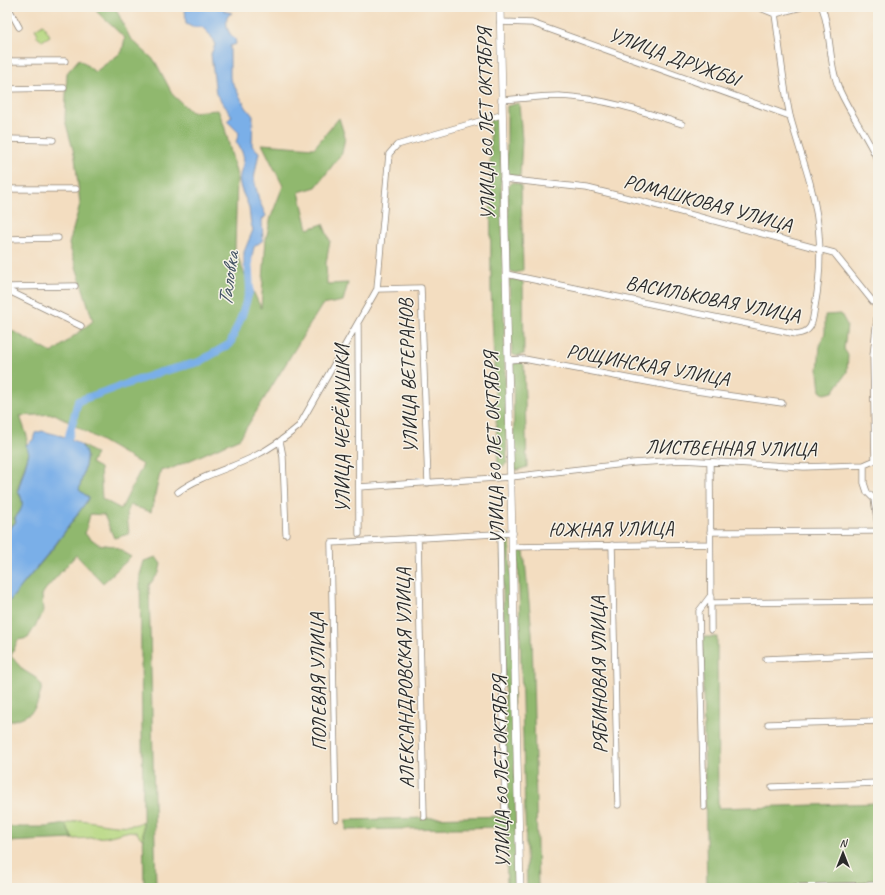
<svg xmlns="http://www.w3.org/2000/svg" width="885" height="895" viewBox="0 0 885 895" font-family="Caveat,sans-serif">
<rect width="100%" height="100%" fill="#f7f3e8"/>
<filter id="ink" filterUnits="userSpaceOnUse"><feTurbulence type="fractalNoise" baseFrequency=".025" numOctaves="2"/><feDisplacementMap in="SourceGraphic" scale="8" xChannelSelector="R" yChannelSelector="G"/><feConvolveMatrix kernelMatrix="1 2 1 2 8 2 1 2 1" color-interpolation-filters="sRGB"/></filter>
<filter id="wash" filterUnits="userSpaceOnUse"><feTurbulence type="fractalNoise" baseFrequency=".012" numOctaves="4" result="noise"/><feDisplacementMap in="SourceGraphic" scale="16" xChannelSelector="R" yChannelSelector="G"/><feGaussianBlur stdDeviation="0.9" result="paint"/><feColorMatrix in="noise" values="0 0 0 0 0 0 0 0 0 0 0 0 0 0 0 0 0 1.4 0 .05"/><feComposite in="paint" operator="in"/></filter>
<g filter="url(#wash)">
<rect width="100%" height="100%" fill="#f3ddc0"/>
<path fill="#b5d77f" stroke="#708155" d="M43,24L50,36L42,41L36,36L38,34L35,29Z
M79,820C94,821 131,831 143,821V840L136,832L130,831L106,837L73,839L65,824Z"/>
<path fill="#90b86e" stroke="#5e724c" d="M100,7H115L130,38L155,61L173,95L191,112L218,110L224,125L237,176L235,249L242,268L261,308L266,239L271,217L283,186L262,144L314,148L339,118L345,137L342,153L316,187L299,192L308,229L323,224L330,241L326,263L327,284L348,283L343,301L322,305L240,438L168,470L161,469L151,512L130,505L127,513L129,534L114,538L104,515L90,514L85,534L98,544L113,546L131,557L103,583L76,555L45,590L42,595L43,613L28,638L18,640L11,656L23,670L36,678L42,686C37,708 35,715 10,721L7,726V604L55,546L89,498L79,490L87,457L82,445L96,454L91,463L100,468L102,499L121,509L143,465L55,414L20,416L27,436L26,446L29,452L17,491C25,503 24,508 14,518L16,522L7,529V328L52,353L93,321L69,244L80,204L75,157L65,120L67,73L79,59L95,72L122,52L125,38L96,11Z
M519,103L522,140L520,176H513L507,173V106Z
M498,117L500,125L507,463L503,466L498,465L491,289L490,119Z
M514,182L521,185L523,271L515,273L509,270L508,185Z
M516,278L523,282L524,354L517,356L512,354L509,280Z
M841,314L847,325L844,349L848,355L847,372L833,392L824,394L820,391L818,372L820,344L825,333V315Z
M520,361L524,365L527,467L518,470L514,469L513,363Z
M507,533L510,536L517,888H507L506,827L346,830V820L507,816L502,535Z
M522,548L524,551L532,633L538,888H527L518,551Z
M156,557L161,564L159,573L149,585L156,888H144L140,575L144,561Z
M702,637H717L718,808L878,803V888H707Z
M65,824L73,839L7,842V827H47Z"/>
<path fill="#7aafe8" stroke="#526d8a" d="M185,7H224V11L232,13L227,16C226,26 227,32 235,39L236,44L230,46V78L245,106L253,116L252,146L259,152L254,179L259,200L266,216L262,220L263,240L254,247L250,268L244,267V252L253,230C250,222 250,216 249,208C247,200 241,192 240,184C237,168 252,163 236,142L239,133L227,121L232,116L216,94L211,54L215,45L211,36L202,27H192L186,24Z
M42,431C56,435 89,439 86,459C85,470 81,480 79,490L89,498L55,545L7,604V531L16,522L15,518C23,509 25,502 18,491L29,453L26,445L33,440L35,433Z"/>
<g fill="none" stroke-linecap="round" stroke-linejoin="round">
<path stroke="#7aafe8" stroke-width="1.5" d="M68,441L69,436"/>
<path stroke="#7aafe8" stroke-width="8" d="M69,436L78,401L161,372L199,362L230,344L242,315L250,289L248,258"/>
</g>
</g>
<g filter="url(#ink)">
<g fill="none" stroke-linecap="round" stroke-linejoin="round">
<defs>
<path id="minor" d="M8,7L19,27
M758,7L775,14
M822,7C832,34 828,64 840,91C851,115 867,136 878,161
M775,14L801,7
M500,22L532,23L790,116
M7,61H65
M7,89L64,88
M501,100C520,99 540,96 559,96C602,98 642,111 682,124
M7,139L53,140
M503,179L587,188L644,202L834,253L878,308
M7,189H76
M7,239L58,238
M506,274L796,334C814,332 812,321 815,306C823,263 821,225 810,183C804,161 796,139 790,116C783,83 780,48 775,14
M7,287L75,286
M377,289L421,288L428,483
M7,290L81,326
M358,325L359,534
M508,360L524,359L696,391L782,403
M280,441L283,457L286,534
M875,460L873,356L878,308
M710,463L711,630
M864,465V483L867,492L874,499L878,526
M359,487L511,477L633,463L682,460L804,467L864,465L878,459
M178,492C201,475 230,469 255,456C271,448 285,438 299,426L377,289L389,154L397,145L501,115
M710,532L878,531
M500,534L505,815
M418,538L424,817
M612,545L618,805
M513,547L710,544
M711,603L878,601
M766,659L878,654
M768,724L878,721
M772,787L878,783
M704,807L699,611L711,595
M336,819L331,543L513,533
M795,887L878,885"/>
<path id="tertiary" d="M500,7L520,888"/>
</defs>
<use href="#minor" stroke="#8f8476" stroke-width="7"/>
<use href="#tertiary" stroke="#8f8476" stroke-width="8"/>
<use href="#minor" stroke="#fff" stroke-width="5.5"/>
<use href="#tertiary" stroke="#fff" stroke-width="7"/>
</g>
</g>
<g text-anchor="middle" dominant-baseline="central" stroke-width="3" stroke-linejoin="round" paint-order="stroke">
<g font-size="20" fill="#2b2b2b" stroke="#f7f3e8">
<text transform="translate(674 57) rotate(20)">УЛИЦА ДРУЖБЫ</text>
<text transform="translate(486 124) rotate(-91)">УЛИЦА 60 ЛЕТ ОКТЯБРЯ</text>
<text transform="translate(708 203) rotate(15)">РОМАШКОВАЯ УЛИЦА</text>
<text transform="translate(713 299) rotate(11)">ВАСИЛЬКОВАЯ УЛИЦА</text>
<text transform="translate(648 365) rotate(10)">РОЩИНСКАЯ УЛИЦА</text>
<text transform="translate(408 376) rotate(-92)">УЛИЦА ВЕТЕРАНОВ</text>
<text transform="translate(342 429) rotate(-90)">УЛИЦА ЧЕРЁМУШКИ</text>
<text transform="translate(494 448) rotate(-92)">УЛИЦА 60 ЛЕТ ОКТЯБРЯ</text>
<text transform="translate(731 448) rotate(1)">ЛИСТВЕННАЯ УЛИЦА</text>
<text transform="translate(611 529) rotate(-1)">ЮЖНАЯ УЛИЦА</text>
<text transform="translate(599 675) rotate(-91)">РЯБИНОВАЯ УЛИЦА</text>
<text transform="translate(405 678) rotate(-91)">АЛЕКСАНДРОВСКАЯ УЛИЦА</text>
<text transform="translate(318 682) rotate(-91)">ПОЛЕВАЯ УЛИЦА</text>
<text transform="translate(501 772) rotate(-91)">УЛИЦА 60 ЛЕТ ОКТЯБРЯ</text>
</g>
<g font-size="21" font-style="italic" fill="#435364" stroke="#f7f3e8">
<text transform="translate(228 279) rotate(-82)">Таловка</text>
</g>
</g>
<rect width="885" height="895" fill="none" stroke="#f7f3e8" stroke-width="24"/>
<g transform="translate(843 853)" stroke="#f7f3e8" stroke-width="3" paint-order="stroke">
<path d="M0-3L7 15L0 10L-7 15Z" fill="#2b2b2b"/>
<text y="-6" font-size="11" font-weight="bold" text-anchor="middle" fill="#2b2b2b">N</text>
</g>
</svg>
